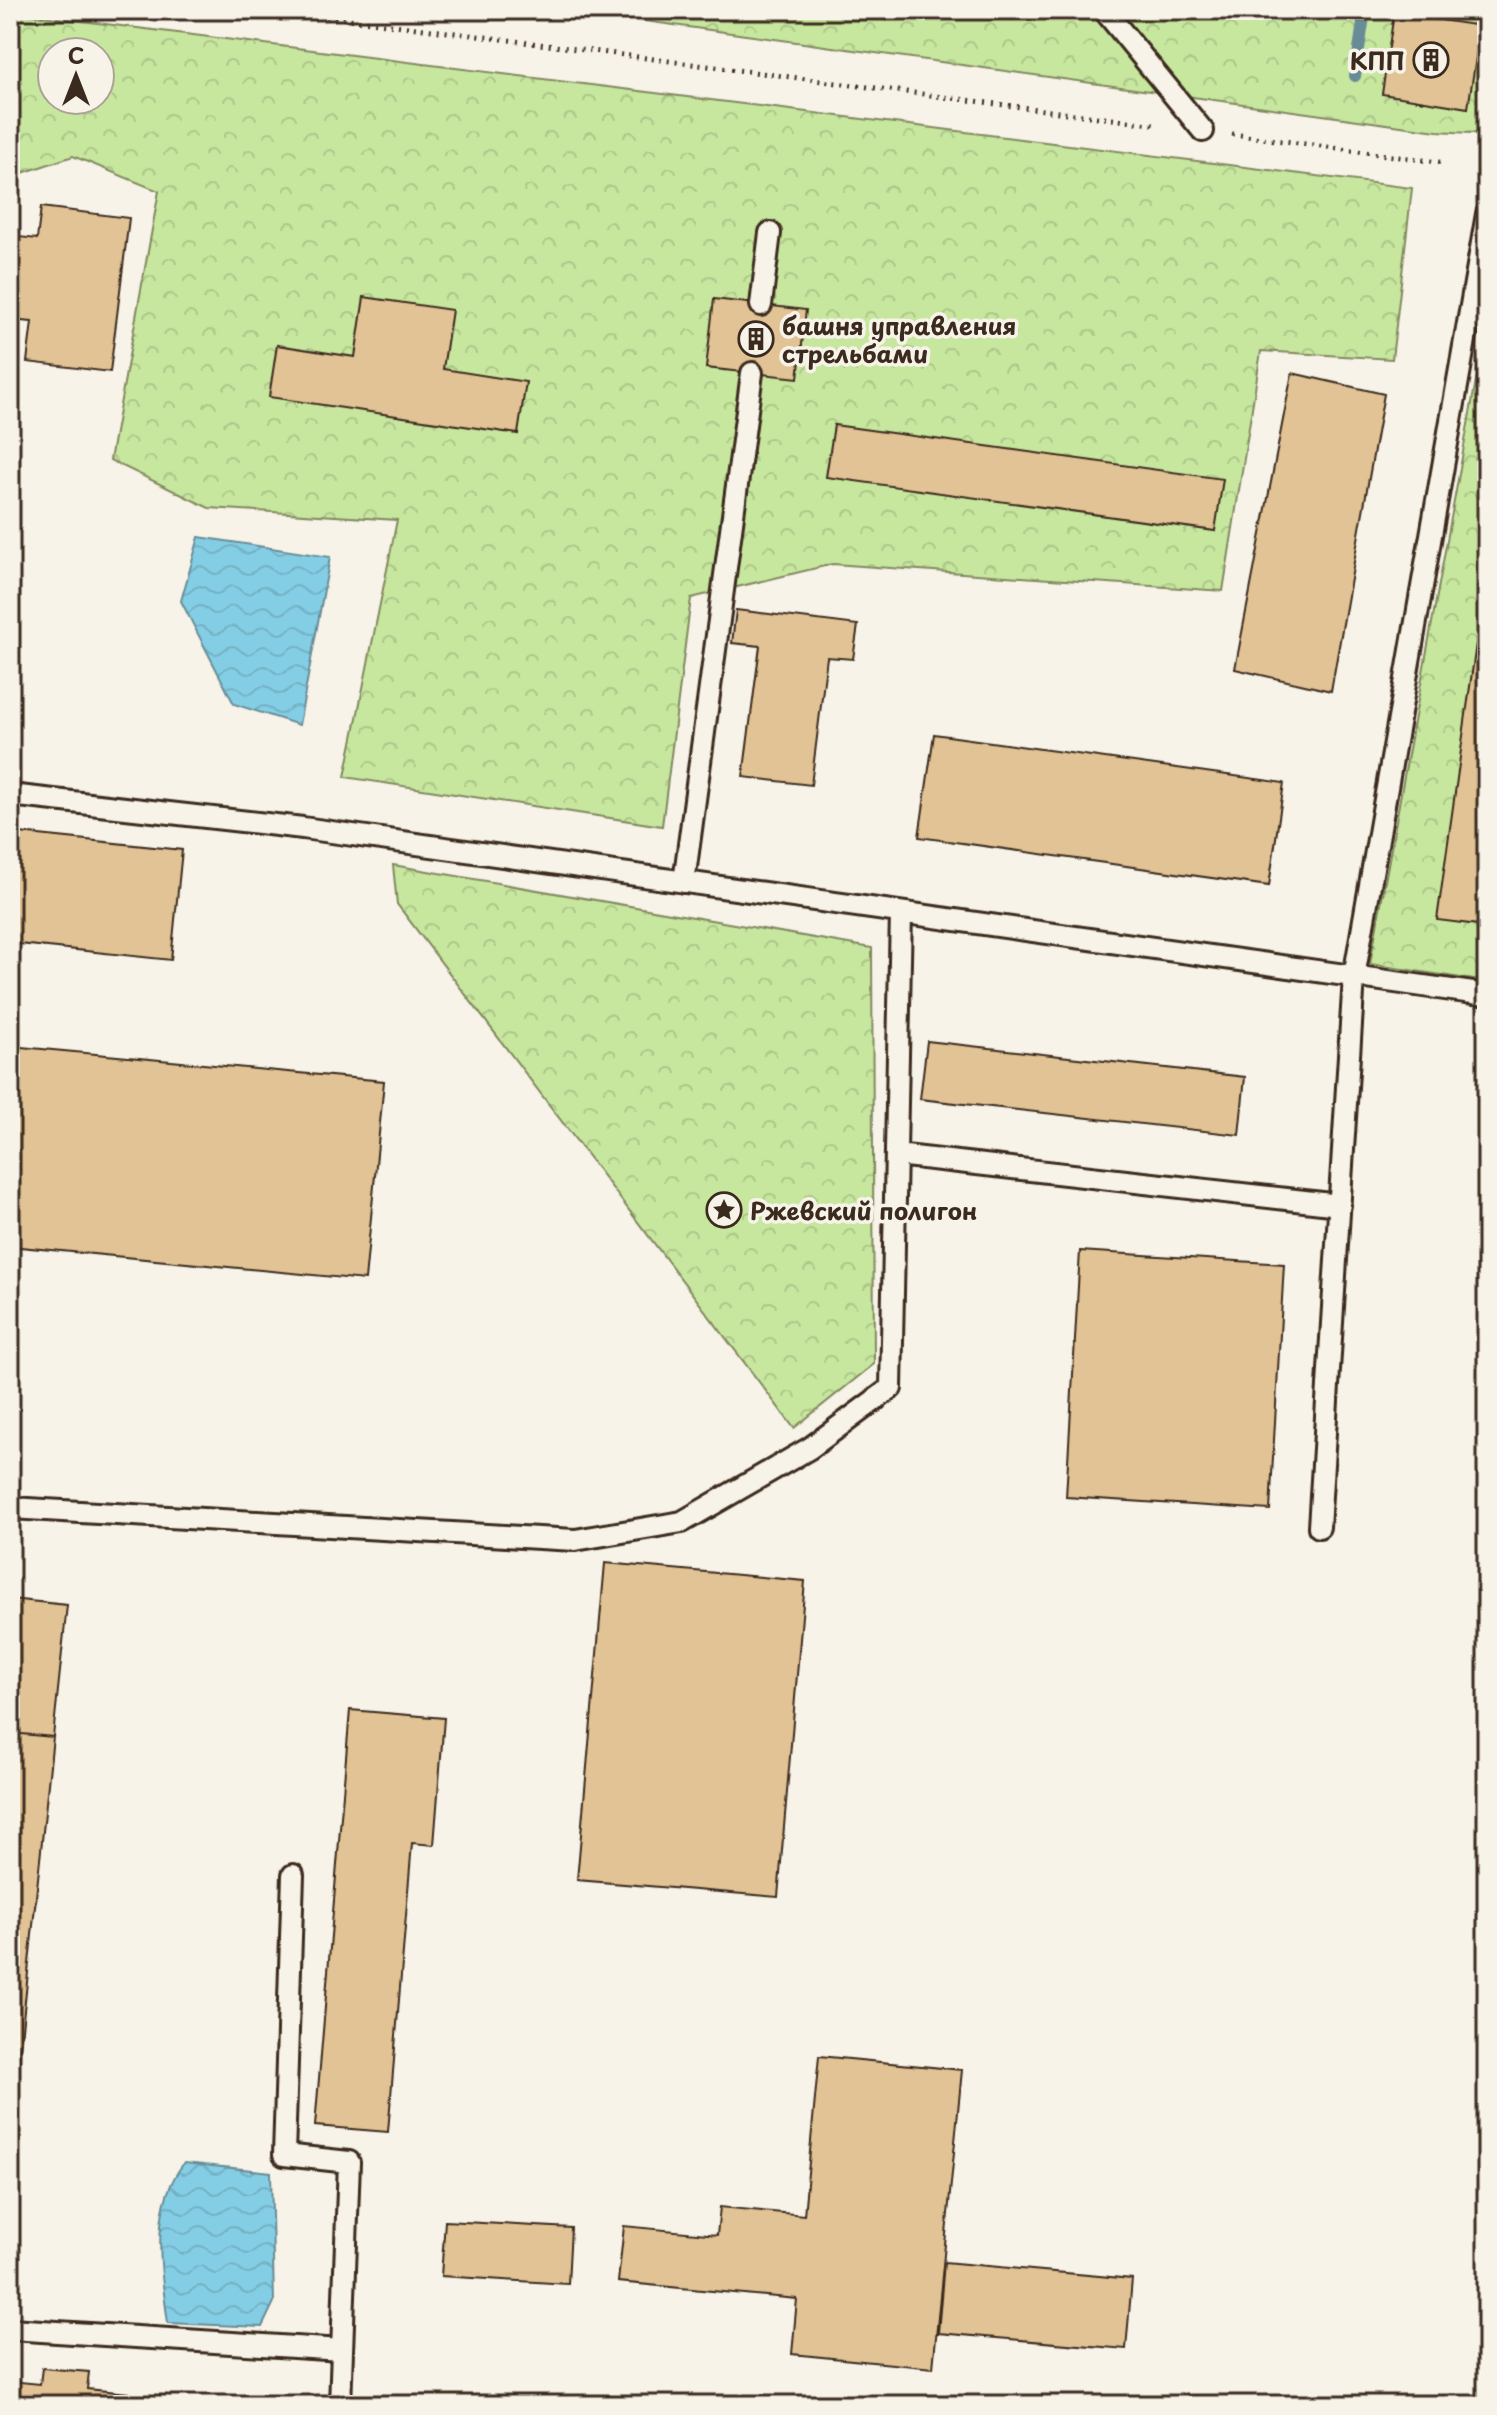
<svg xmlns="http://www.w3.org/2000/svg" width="1497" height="2415" viewBox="0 0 1497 2415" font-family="'Playpen Sans',sans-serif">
<defs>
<pattern id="forest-crowns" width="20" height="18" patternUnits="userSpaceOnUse" patternTransform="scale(2)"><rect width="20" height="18" fill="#c7e79f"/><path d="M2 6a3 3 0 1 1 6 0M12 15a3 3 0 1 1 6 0" fill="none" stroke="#acc688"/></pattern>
<pattern id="water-waves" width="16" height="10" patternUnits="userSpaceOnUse" patternTransform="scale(2)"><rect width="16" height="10" fill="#84cee5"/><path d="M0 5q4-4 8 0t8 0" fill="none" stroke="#73b1c4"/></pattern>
</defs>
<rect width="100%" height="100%" fill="#f7f3e8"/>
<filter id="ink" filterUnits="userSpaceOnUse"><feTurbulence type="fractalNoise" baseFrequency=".0125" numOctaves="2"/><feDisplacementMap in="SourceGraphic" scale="16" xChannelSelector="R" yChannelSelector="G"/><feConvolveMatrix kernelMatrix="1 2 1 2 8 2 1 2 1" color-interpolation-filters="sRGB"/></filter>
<g filter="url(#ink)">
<path fill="url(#forest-crowns)" stroke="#81885e" stroke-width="2" fill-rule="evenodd" d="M565,10H1487V134L1437,131Z
M10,12L1412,188L1392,359L1261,351L1223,591L833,564L691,598L662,826L345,777L397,520L209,508L110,460L159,191L73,156L10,177ZM52,52H100V100H52Z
M1487,320V982L1370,964Z
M393,865L872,948L874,1364L794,1428L397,904Z"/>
<path fill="url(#water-waves)" stroke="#678c95" stroke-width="2" d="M199,537L330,557L299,725L234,704L181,601Z
M184,2163L271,2172L274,2302L262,2327L168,2323C161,2270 149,2207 184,2163Z"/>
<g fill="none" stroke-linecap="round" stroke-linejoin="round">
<path stroke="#678c95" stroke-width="12" d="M1355,76L1365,10"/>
</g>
<path fill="#e1c395" stroke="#3b2a1e" stroke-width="2" d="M1394,13L1481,26L1468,108L1382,94Z
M41,207L129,218L110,372L27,362L32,322L10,320V236L37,239Z
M364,297L452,310L443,369L526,382L518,434L269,397L277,345L355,357Z
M714,299L806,310L798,378L706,368Z
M1292,373L1384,394L1331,691L1235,669Z
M834,425L1223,479L1215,531L826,477Z
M1487,566V926L1437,920Z
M736,610L858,625L853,659L827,657L811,785L743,777L760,646L732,643Z
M934,734L1284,783L1269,886L919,837Z
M10,832L182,850L171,960L10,943Z
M927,1041L1245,1077L1239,1135L920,1099Z
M10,1046L384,1081L365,1280L10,1246Z
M1080,1251L1284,1264L1270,1510L1066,1497Z
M605,1563L805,1581L778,1897L577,1880Z
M10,1599L67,1605L53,1737L10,1733Z
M350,1710L444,1718L434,1845L412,1843L388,2132L315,2126Z
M10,1733L53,1737L15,2095L10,2094Z
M819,2056L962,2070L933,2368L792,2354L797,2299L618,2282L624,2226L717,2235L720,2207L804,2215Z
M445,2221L571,2228L568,2284L441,2276Z
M944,2262L1132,2279L1126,2349L938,2333Z
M42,2368L89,2372L87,2389L128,2393L127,2405H10V2381L40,2384Z"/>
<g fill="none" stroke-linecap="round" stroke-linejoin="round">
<defs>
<path id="service" d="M1104,10L1203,131
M761,305L770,233
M10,795L303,828L1487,995
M684,882L752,373
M896,1155L1340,1205
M10,1508L575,1540L682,1522L810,1448L891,1388L901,913
M1319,1527L1354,977L1487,214
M293,1875L284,2155L349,2162L340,2405
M10,2329L342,2350"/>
</defs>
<use href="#service" stroke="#3b2a1e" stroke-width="26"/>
<path stroke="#3b2a1e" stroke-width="5" stroke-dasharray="2 6" stroke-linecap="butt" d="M279,10L1158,125
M1232,134L1445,163"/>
<use href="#service" stroke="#f7f3e8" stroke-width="20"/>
</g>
</g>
<defs>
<symbol id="building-ring" viewBox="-11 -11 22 22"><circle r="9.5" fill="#f7f3e8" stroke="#3b2a1e" stroke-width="1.5"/><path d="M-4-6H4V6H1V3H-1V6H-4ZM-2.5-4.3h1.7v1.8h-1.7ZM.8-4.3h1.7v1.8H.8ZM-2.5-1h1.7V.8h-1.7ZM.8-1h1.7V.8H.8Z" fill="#3b2a1e"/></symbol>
<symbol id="sight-ring" viewBox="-11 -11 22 22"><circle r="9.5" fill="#f7f3e8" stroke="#3b2a1e" stroke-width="1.5"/><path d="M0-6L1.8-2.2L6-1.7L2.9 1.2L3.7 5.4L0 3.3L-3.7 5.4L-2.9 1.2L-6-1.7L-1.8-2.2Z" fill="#3b2a1e"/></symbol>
</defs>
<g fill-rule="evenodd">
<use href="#building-ring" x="1411" y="40" width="40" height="40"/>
<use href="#building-ring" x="736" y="319" width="40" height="40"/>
<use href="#sight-ring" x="704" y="1190" width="40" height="40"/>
</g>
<g text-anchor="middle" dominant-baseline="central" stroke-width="7" stroke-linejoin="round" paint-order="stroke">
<g font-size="24" font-weight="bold" fill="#3b2a1e" stroke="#f7f3e8" text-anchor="start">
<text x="1405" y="60" text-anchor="end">КПП</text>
<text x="782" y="325">башня управления<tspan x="782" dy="28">стрельбами</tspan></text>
<text x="750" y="1210">Ржевский полигон</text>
</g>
</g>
<rect width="1497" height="2415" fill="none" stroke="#f7f3e8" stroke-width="40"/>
<rect x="20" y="20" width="1457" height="2375" fill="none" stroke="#3b2a1e" stroke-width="3" filter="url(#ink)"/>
<g transform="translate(76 76)"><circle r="38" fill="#f7f3e8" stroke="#aca397" stroke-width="2"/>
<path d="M0-6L14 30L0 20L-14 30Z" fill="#3b2a1e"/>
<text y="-12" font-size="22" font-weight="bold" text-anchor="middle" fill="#3b2a1e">С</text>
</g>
</svg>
